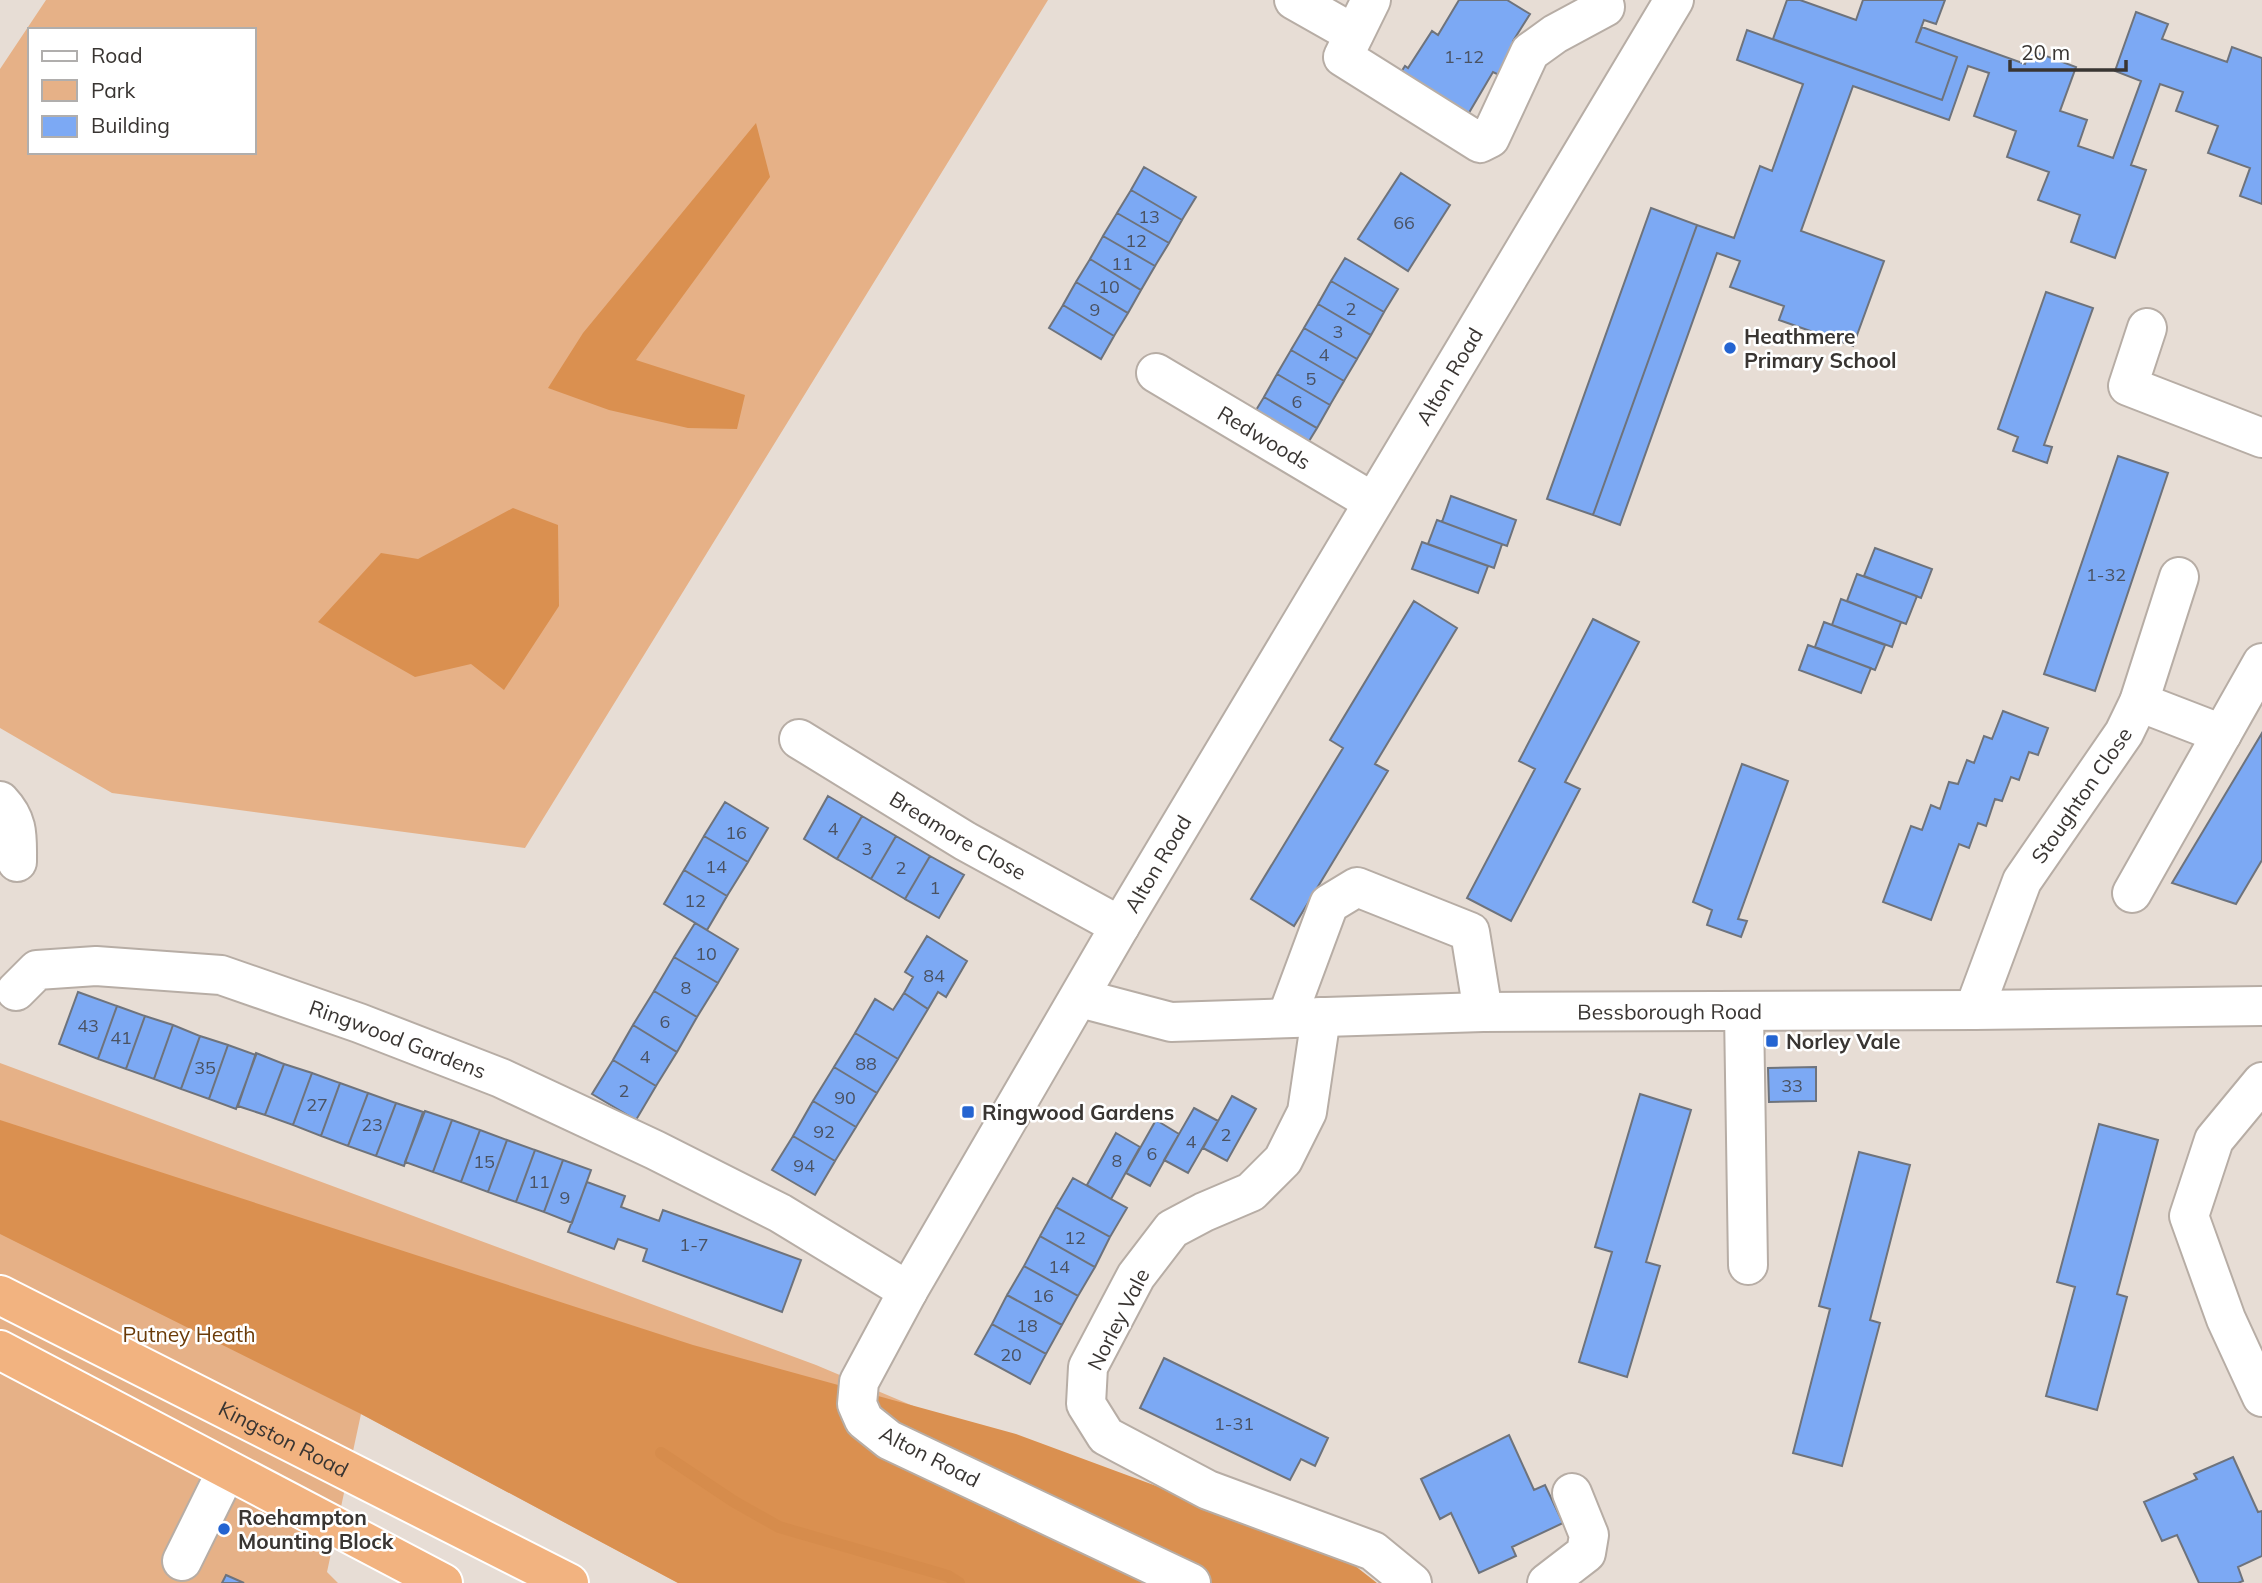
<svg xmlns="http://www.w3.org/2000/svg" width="2262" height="1583" viewBox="0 0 2262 1583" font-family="Mulish,sans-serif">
<rect width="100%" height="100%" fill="#e7ddd5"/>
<path fill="#e6b187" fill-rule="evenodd" d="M46,0H1048L525,848L112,793L0,728V69ZM30,30H254V152H30Z
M0,1063L816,1365L1001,1443L678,1583L361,1414L327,1572L338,1583H0Z"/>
<path fill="#da9050" d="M756,123L770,177L636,360L745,395L737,429L688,428L609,410L548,388L583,333Z
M513,508L558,525L559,606L504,690L471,664L415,677L318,622L381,553L418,559Z
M0,1120L693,1345L1016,1434L1340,1554L1377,1583H678L361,1414L0,1234Z"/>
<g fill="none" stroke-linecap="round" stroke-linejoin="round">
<path stroke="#d68c4c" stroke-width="12" d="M661,1453L733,1501L779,1527L948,1576L959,1583"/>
</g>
<path fill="#7ca9f4" stroke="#6e737c" stroke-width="2" d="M1459,0H1507L1530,14L1513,41L1517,45L1499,75L1493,72L1460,128L1392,86L1405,66L1408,68L1432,31L1438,35Z
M1787,0H1800L1856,20L1863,0H1945L1936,24L1924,20L1916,42L1957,57L1942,100L1773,39Z
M2136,12L2168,24L2162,39L2227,62L2232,47L2262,58V204L2240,196L2250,168L2208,153L2218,126L2176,111L2183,92L2160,84L2131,165L2146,170L2115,258L2071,242L2080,215L2038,200L2049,172L2007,157L2016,131L1974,116L1989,73L1968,66L1949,120L1853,86L1801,231L1884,261L1853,346L1779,320L1784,306L1730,287L1740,261L1717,253L1620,525L1593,515L1697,225L1734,238L1760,166L1772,171L1803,84L1737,60L1747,30L1942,100L1957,57L1916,42L1922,27L2025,64L2030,50L2076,67L2060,111L2087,120L2078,146L2113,158L2141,81L2115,71Z
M1144,167L1196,197L1182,220L1131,190Z
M1401,173L1450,205L1408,271L1358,239Z
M1131,190L1182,220L1169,243L1117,213Z
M1651,208L1697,225L1593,515L1547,499Z
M1117,213L1169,243L1155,266L1103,236Z
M1103,236L1155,266L1141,290L1090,259Z
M1345,258L1398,289L1384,312L1331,281Z
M1090,259L1141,290L1128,313L1076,282Z
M1331,281L1384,312L1371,335L1318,304Z
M1076,282L1128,313L1114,336L1063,305Z
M2046,292L2093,308L2044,445L2052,447L2047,463L2013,451L2018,437L1998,429Z
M1318,304L1371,335L1357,359L1304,328Z
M1063,305L1114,336L1101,359L1049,328Z
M1304,328L1357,359L1344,381L1291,350Z
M1291,350L1344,381L1330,405L1277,374Z
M1277,374L1330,405L1317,428L1264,397Z
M1264,397L1317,428L1303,451L1250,420Z
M2118,456L2168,473L2095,691L2044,674Z
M1451,496L1516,520L1507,546L1442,522Z
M1437,520L1502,544L1494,568L1428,544Z
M1422,542L1488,566L1478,593L1412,569Z
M1875,548L1932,569L1921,598L1864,576Z
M1857,574L1917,596L1906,624L1847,601Z
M1841,599L1901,622L1892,647L1832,625Z
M1414,601L1457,628L1375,764L1388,771L1294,926L1251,899L1343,748L1330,740Z
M1593,619L1639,642L1565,782L1580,789L1511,921L1467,898L1535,769L1519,761Z
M1824,622L1885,645L1875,670L1815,647Z
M1808,645L1871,668L1861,693L1799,670Z
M2003,711L2048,728L2038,755L2029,752L2019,780L2011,777L2002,801L1995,799L1986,826L1978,823L1969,848L1959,844L1931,920L1883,902L1911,826L1922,830L1931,805L1940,809L1949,782L1958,784L1967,760L1974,763L1984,736L1992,739Z
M2262,733V860L2236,904L2172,883Z
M1742,764L1788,781L1738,919L1747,921L1741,937L1707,925L1712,910L1693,902Z
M828,796L862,816L837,859L804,839Z
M725,802L768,828L748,862L704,836Z
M862,816L896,836L871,879L837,859Z
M704,836L748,862L727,896L684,870Z
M896,836L930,856L905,899L871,879Z
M930,856L964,875L939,918L905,899Z
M684,870L727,896L707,930L664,904Z
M695,923L738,949L718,983L674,957Z
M927,936L967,961L946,997L938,992L928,1009L904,993L913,977L905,972Z
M674,957L718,983L697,1017L654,991Z
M654,991L697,1017L677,1052L633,1025Z
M78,992L117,1006L98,1059L59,1044Z
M904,993L928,1009L898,1059L855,1033L875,999L893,1010Z
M117,1006L145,1016L126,1069L98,1059Z
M145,1016L173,1025L154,1079L126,1069Z
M173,1025L200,1036L181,1089L154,1079Z
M633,1025L677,1052L656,1086L613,1060Z
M855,1033L898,1059L877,1093L834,1067Z
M200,1036L228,1045L209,1099L181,1089Z
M228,1045L256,1055L236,1109L209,1099Z
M256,1053L284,1064L265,1115L238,1106Z
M613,1060L656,1086L636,1120L592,1094Z
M284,1064L312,1073L293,1125L265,1115Z
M834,1067L877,1093L856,1127L813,1101Z
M1816,1067V1101L1769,1102L1768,1068Z
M312,1073L340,1083L321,1136L293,1125Z
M340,1083L368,1093L348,1146L321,1136Z
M368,1093L396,1103L376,1156L348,1146Z
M1640,1094L1691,1110L1646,1262L1660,1266L1627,1377L1579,1362L1612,1252L1595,1247Z
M1232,1096L1256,1109L1227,1161L1203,1148Z
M813,1101L856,1127L835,1161L793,1136Z
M396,1103L423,1112L404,1166L376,1156Z
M1194,1108L1218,1121L1188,1173L1164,1160Z
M425,1111L452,1120L433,1172L405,1162Z
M452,1120L480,1130L461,1182L433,1172Z
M1156,1120L1179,1134L1150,1186L1126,1173Z
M2099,1124L2158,1140L2117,1294L2127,1297L2097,1410L2046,1396L2075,1287L2057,1282Z
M480,1130L507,1140L488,1192L461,1182Z
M1116,1133L1140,1147L1111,1199L1087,1185Z
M793,1136L835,1161L815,1195L772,1170Z
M507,1140L535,1150L516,1202L488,1192Z
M535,1150L563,1160L544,1212L516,1202Z
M1859,1152L1910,1165L1870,1320L1880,1323L1842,1466L1793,1453L1830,1309L1819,1306Z
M563,1160L591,1170L572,1223L544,1212Z
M1073,1178L1127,1208L1110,1237L1056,1207Z
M587,1182L625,1196L621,1207L659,1221L663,1210L801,1260L782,1312L643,1261L647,1249L618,1239L614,1249L568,1232Z
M1056,1207L1110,1237L1095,1267L1040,1236Z
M1040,1236L1095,1267L1078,1296L1024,1266Z
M1024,1266L1078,1296L1062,1325L1007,1295Z
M1007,1295L1062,1325L1046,1354L992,1324Z
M992,1324L1046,1354L1030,1384L975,1354Z
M1164,1358L1328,1438L1315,1466L1301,1459L1290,1480L1140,1408Z
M1509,1435L1534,1490L1545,1485L1563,1523L1512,1547L1516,1556L1479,1573L1451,1513L1440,1519L1421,1479Z
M2233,1457L2258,1512L2262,1511V1556L2238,1567L2243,1581L2238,1583H2199L2177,1535L2162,1541L2144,1502L2197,1479L2194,1474Z
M226,1575L244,1583H222Z"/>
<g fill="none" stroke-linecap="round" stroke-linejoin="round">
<defs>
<g id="minor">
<path d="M1294,0L1354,34"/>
<path d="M1371,0L1343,57L1480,143L1490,138L1530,52L1555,34L1605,7L1603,0"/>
<path d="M2147,328L2128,386L2262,438"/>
<path id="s1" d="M1156,373L1373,502"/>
<path d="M2139,702L2222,734"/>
<path id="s2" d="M799,739L965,841L1120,926"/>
<path d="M0,801C19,821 17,836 17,862"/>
<path d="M2132,893L2262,663"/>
<path id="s3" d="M16,991L37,970L96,966L221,975L359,1023L501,1078L655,1150L780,1213L908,1291"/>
<path id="s4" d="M1080,998L1171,1022L1483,1012L1974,1010L2262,1006"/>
<path id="s5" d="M1974,1010L2022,881L2124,733L2139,702L2179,577"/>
<path d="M1744,1012L1748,1265"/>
<path d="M1287,1017L1329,904L1357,887L1470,932L1483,1012"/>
<path d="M1321,1017L1307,1112L1283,1160L1251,1192L1204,1212L1172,1229L1136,1276L1088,1367L1086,1404L1106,1436L1208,1490L1373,1551L1412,1583"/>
<path d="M2262,1082L2214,1140L2189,1216L2226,1319L2262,1397"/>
<path d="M182,1561L227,1470"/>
<path id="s6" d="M1191,1583L889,1440L864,1420L857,1404L859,1382L908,1291L1120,926L1674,0"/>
<path d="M1547,1583L1586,1553L1589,1535L1572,1493"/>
</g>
<g id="highway">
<path id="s7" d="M0,1295L569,1583"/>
<path d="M0,1350L443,1583"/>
</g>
</defs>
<use href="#minor" stroke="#b7ada5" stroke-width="42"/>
<use href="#highway" stroke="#fff" stroke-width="42"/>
<use href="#minor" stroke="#fff" stroke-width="38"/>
<use href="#highway" stroke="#f2b380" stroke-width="38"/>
</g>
<g fill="#2464d1" stroke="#fff" stroke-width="2.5">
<circle cx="1730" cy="348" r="7"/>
<rect x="1765" y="1034" width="14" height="14" rx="3.5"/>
<rect x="961" y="1105" width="14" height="14" rx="3.5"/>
<circle cx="224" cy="1529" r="7"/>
</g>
<g text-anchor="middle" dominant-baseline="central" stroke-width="5" stroke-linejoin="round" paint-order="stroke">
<g font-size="18" fill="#4a5262">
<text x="1464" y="56">1-12</text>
<text x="1149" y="216">13</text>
<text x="1404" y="222">66</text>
<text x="1136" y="240">12</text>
<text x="1122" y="263">11</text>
<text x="1109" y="286">10</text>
<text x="1351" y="308">2</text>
<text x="1095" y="309">9</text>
<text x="1338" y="331">3</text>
<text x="1324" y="354">4</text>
<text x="1311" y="378">5</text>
<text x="1297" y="401">6</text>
<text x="2106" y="574">1-32</text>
<text x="833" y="828">4</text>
<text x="736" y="832">16</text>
<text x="867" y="848">3</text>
<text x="716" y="866">14</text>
<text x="901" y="867">2</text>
<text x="935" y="887">1</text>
<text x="695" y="900">12</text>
<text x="706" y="953">10</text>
<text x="934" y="975">84</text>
<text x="686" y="987">8</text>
<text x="665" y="1021">6</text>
<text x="88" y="1025">43</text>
<text x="121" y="1037">41</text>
<text x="645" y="1056">4</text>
<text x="866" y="1063">88</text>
<text x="205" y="1067">35</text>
<text x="1792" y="1085">33</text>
<text x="624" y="1090">2</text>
<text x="845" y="1097">90</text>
<text x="317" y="1104">27</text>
<text x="372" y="1124">23</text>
<text x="824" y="1131">92</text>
<text x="1226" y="1134">2</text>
<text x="1191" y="1141">4</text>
<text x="1152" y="1153">6</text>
<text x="1117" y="1160">8</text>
<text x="484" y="1161">15</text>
<text x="804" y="1165">94</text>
<text x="539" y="1181">11</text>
<text x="565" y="1197">9</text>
<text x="1075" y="1237">12</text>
<text x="694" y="1244">1-7</text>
<text x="1059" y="1266">14</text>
<text x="1043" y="1295">16</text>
<text x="1027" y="1325">18</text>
<text x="1011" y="1354">20</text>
<text x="1234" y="1423">1-31</text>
</g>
<g font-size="21" font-weight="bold" fill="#393532" stroke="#fff" text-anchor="start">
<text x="1744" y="336">Heathmere<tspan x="1744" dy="24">Primary School</tspan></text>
<text x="1786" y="1041">Norley Vale</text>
<text x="982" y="1112">Ringwood Gardens</text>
<text x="238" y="1517">Roehampton<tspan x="238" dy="24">Mounting Block</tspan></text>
</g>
<g font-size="21" fill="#393532" stroke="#fff">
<text stroke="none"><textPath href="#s6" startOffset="1572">Alton Road</textPath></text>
<text stroke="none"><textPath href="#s1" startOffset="126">Redwoods</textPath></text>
<text stroke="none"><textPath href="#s5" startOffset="242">Stoughton Close</textPath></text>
<text stroke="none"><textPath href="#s2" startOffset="186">Breamore Close</textPath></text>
<text stroke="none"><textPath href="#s6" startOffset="1004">Alton Road</textPath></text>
<text stroke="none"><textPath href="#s4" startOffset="593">Bessborough Road</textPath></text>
<text stroke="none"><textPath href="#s3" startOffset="402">Ringwood Gardens</textPath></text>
<text transform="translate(1118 1319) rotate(-63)">Norley Vale</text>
<text stroke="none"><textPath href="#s7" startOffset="318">Kingston Road</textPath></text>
<text transform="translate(930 1456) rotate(27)">Alton Road</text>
</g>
<g font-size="21" fill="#6b3b08" stroke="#fff">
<text x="189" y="1334">Putney Heath</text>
</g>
</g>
<rect x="28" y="28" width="228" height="126" fill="#ffffff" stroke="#b0aead" stroke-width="2"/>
<rect x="42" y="51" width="35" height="10" fill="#ffffff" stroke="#b0aead" stroke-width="2"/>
<text x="91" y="63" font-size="21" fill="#393532">Road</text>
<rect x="42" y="80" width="35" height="21" fill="#e6b187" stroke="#b0aead" stroke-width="2"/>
<text x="91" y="98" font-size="21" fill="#393532">Park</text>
<rect x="42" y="116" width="35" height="21" fill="#7ca9f4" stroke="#b0aead" stroke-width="2"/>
<text x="91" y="133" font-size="21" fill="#393532">Building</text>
<path d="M2010 60v10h116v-10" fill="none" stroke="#393532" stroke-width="3.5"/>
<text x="2021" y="60" font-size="21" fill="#393532" stroke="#ffffff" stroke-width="5" paint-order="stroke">20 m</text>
</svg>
